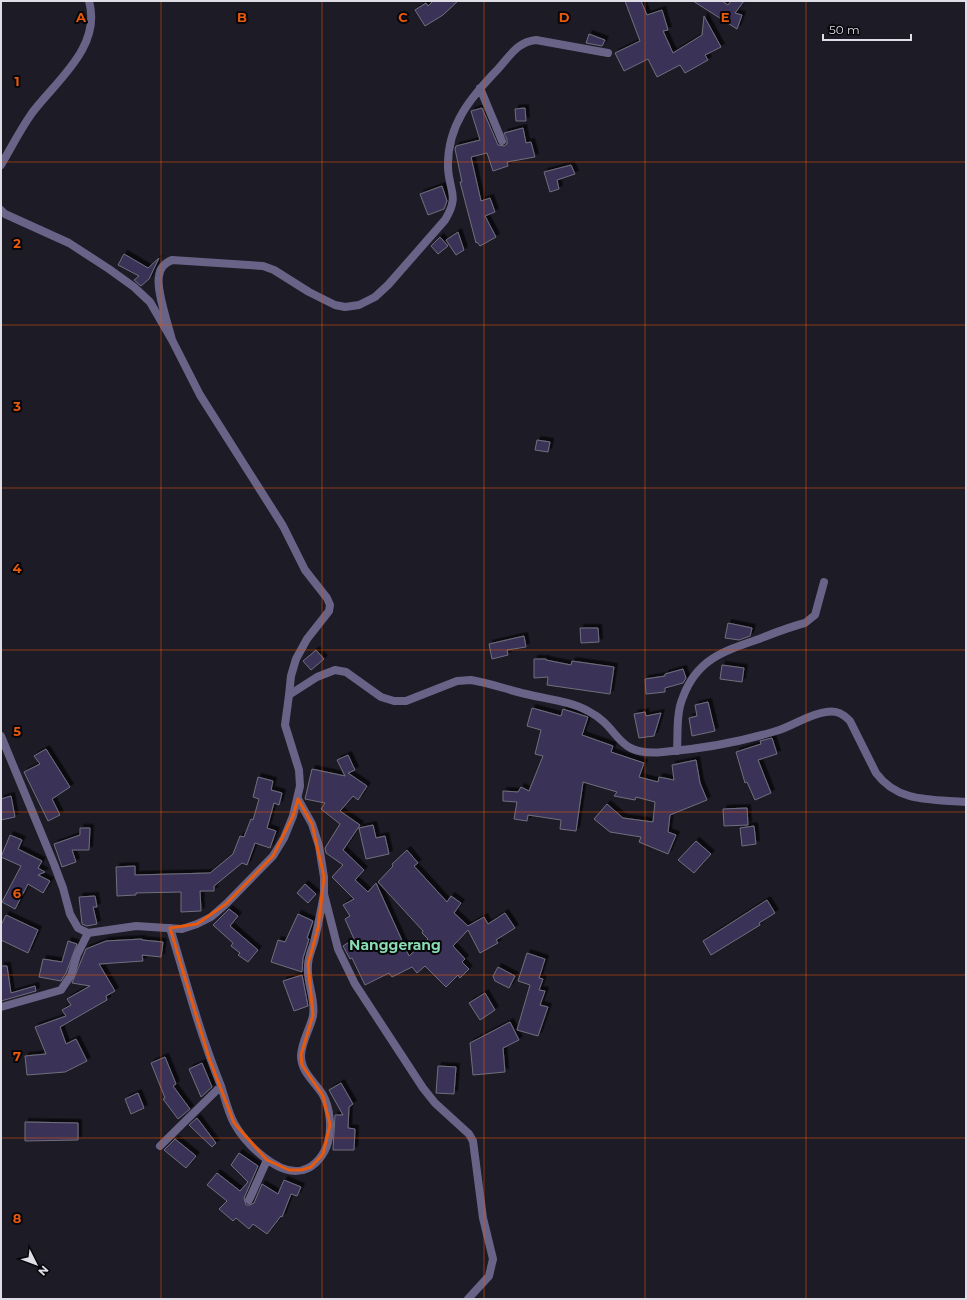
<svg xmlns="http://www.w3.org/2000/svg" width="967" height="1300" viewBox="0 0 967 1300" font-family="Montserrat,sans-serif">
<defs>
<filter id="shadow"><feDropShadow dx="3.5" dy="-3.5" stdDeviation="0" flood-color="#0009"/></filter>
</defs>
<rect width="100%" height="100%" fill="#1c1b26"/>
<path fill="#3a3358" stroke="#706f7d" filter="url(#shadow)" d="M433,1H458L443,15L425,26L415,10L426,3L428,6Z
M625,1H641L647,15L662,10L668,30L663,31L673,53L702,35L704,16L721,47L705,55L708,60L685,73L680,65L657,77L648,59L624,71L615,53L640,41Z
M693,1H722L728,5L731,1H744L735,13L742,15L737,29Z
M589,34L605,40L602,46L586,43Z
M482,108L498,145L504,146L507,144V139L504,133L523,128L526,143L531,142L535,157L507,162L508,166L493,171L487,153L471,157L481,201L490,198L495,212L485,216L496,237L480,246L477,242L476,243L460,182H462L455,149L456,146L480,140L471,111Z
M525,108L526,121H516L515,109Z
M571,165L575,174L557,180L559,189L550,192L544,172Z
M442,186L447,201L444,209L428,215L420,194Z
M458,232L464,250L456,255L446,240Z
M440,237L448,246L438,254L431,246Z
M124,254L148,268L159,258L149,279L141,286L134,280L139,276L118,265Z
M537,440L550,442L548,452L535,450Z
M728,623L752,628L750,636L739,640L725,638Z
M580,628H598L599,642L581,643Z
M524,636L526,647L507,650L508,655L492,659L489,644Z
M316,650L324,659L311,670L303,661Z
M534,659H546V660L571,665L572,661L614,667L610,694L547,685L548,677L534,678Z
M722,665L744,668L742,682L720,679Z
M683,669L686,678L683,683L665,688V692L646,694L645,679L665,676V674Z
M708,702L715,731L692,736L689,718L697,716L695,705Z
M532,708L561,716L563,709L588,717L582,735L613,746L611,752L644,763L639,777L658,782L659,777L674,780L672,765L696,760L700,783L707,800L670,815L668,832L676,835L668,854L639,842L641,837L610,832L594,819L607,804L623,818L653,822L655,802L636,797L635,800L614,796L617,792L583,782L576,831L560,829L561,820L528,815L527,821L514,819L517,802L503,801V791L518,792L521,787L529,791L543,756L535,754L541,730L527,726Z
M645,712L646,716L661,713L654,736L639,738L634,714Z
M772,738L777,754L758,760L771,793L755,800L747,782L745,783L736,752L761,744L760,741Z
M46,749L70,787L52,799L60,815L48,821L24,772L40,764L34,756Z
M348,755L355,770L348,773L367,786L358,800L353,796L340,811L360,825L343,850L364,870L355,880L368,892L376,883L409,956L428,939L422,933L423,931L378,882L393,866L392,864L407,850L418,863L414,866L447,902L451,896L461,903L454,913L468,926L484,917L488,924L505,913L515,928L496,940L498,943L480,953L468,930L453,946L465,959L462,962L469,969L460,978L458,975L446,987L425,966L417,973L412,967L392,977L389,973L365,985L352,958L350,959L343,946L354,939L345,919L350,916L343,905L354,899L332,877L343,865L326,853L325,848L340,824L321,809L325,803L305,799L312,769L345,776L337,760Z
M258,777L273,781L271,790L282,793L279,805L274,803L267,828L276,831L270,848L255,843L247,865L242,863L214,886V891H200L201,911L181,912V892L136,893V895L117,896L116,867L135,866V875L210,873L233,854L240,836L244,837L251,819L253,820L259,799L253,797Z
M11,796L15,817L1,820V799Z
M747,808L748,825L724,826L723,809Z
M373,825L376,838L385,836L389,854L366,859L359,828Z
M754,826L756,844L742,846L740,828Z
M80,828H90L89,850H72L76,862L62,867L54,844L80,835Z
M10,835L22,840L18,849L42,861L38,868L45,872L38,875L50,881L43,893L28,884L15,909L2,902L21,866L1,857Z
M696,841L711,854L694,873L678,860Z
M305,884L316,894L308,903L297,893Z
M95,896L97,907H93L97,924L87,926L82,924L79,897Z
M767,900L775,913L759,923L760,925L711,955L703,941Z
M229,909L238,916L230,926L258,950L248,962L238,955L240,953L231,946L233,943L213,925Z
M298,914L313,921L307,938L309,939L303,958L302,972L271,962L278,940L285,942Z
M6,915L38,930L28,953L1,940V925Z
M142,939V940L163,942L161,957L142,955L143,961L99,964L115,991L106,996L107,1000L60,1027L66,1044L76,1039L87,1061L65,1072L27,1075L25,1056L46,1054L35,1027L66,1016L62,1010L71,1005L67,999L90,986L72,983L86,949L106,941Z
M68,941L77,944L66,973L61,981L39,977L43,959L62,962Z
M527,953L545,959L539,978L543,979L539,990L545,991L540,1005L548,1007L538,1036L517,1030L530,985L518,981Z
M1,966H7L11,993L35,986L36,991L1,1001Z
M498,967L515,976L509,988L495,981L493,976Z
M302,975L308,1006L294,1011L283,981Z
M485,993L495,1010L480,1020L469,1003Z
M510,1022L519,1040L503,1048L505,1072L473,1075L470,1043Z
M165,1057L176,1084L173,1086L190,1109L178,1119L163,1099L165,1098L151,1063Z
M202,1063L212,1087L201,1097L189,1069Z
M438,1066L456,1067L454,1094L436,1093Z
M341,1083L353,1104L349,1107L348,1128L355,1129L354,1150H333L335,1115H343L329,1090Z
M138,1093L144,1108L131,1114L125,1099Z
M197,1118L216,1143L212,1147L189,1125Z
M25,1122L78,1123V1140L25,1141Z
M175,1139L196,1156L186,1168L164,1150Z
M239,1153L258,1166L244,1198L246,1205H250L254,1203L262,1184L278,1194L284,1180L301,1187L297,1196L291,1194L282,1217L281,1216L267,1234L253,1224L249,1229L236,1218L233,1221L219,1209L227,1201L207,1185L217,1173L240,1191L248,1182L231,1165Z"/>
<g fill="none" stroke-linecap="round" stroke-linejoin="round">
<path stroke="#696487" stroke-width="8" d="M480,88L502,141
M1,165C11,148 20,130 32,113C56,81 102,47 89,1
M1,210L5,214L69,243L109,269L134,287L150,302L172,340L200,395L283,526L305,570L327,598L330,605L329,611L307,639L296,659L291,676L289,695
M172,340C168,324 156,290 159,276C160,267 165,263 172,260L263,266L274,270L309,292L335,305L345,307L359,305L375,297L388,285L445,220C460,195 449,192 448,167C447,125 471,97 498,69C510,56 517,42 536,40L608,53
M677,751C678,734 676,713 683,697C697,659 724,651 759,639C774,633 789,627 805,623L815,615L824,582
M298,799L312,824L319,846L324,877V894L338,949L355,984L423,1088L435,1103L469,1134L473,1141L483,1218L493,1259L489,1276L468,1299
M170,928C186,981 200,1034 221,1086C225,1098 228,1112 234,1123C245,1143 278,1177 303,1170C315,1167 325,1154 328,1142C332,1128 330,1108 323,1095C315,1082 301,1072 301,1056C301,1043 310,1029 313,1016C316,998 306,983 308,965C308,957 312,949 314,942C318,926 321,910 324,894
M1,1007L61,990L71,975L77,955L88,933
M160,1146L221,1086
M249,1200L267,1160"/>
<path stroke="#696487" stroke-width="8" d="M1,736L54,864L63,888L70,914L78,928L88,933L136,926L182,929L197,924L211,917L226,904L273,856L284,838L293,816L300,786L299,770L285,725L289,695L317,677L335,670L346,672L381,697L394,701H406L457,681L471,680C490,683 508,690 526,694C546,699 570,701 588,711C622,728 614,757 663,752C700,749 740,742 776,731C793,726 809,714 826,712C837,710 843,714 850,721L876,773C898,803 932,799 966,802"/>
</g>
<path fill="none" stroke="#e8590c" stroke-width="3" stroke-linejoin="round" d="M298,799L312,824L324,877L318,928L308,964L313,1015L301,1055L302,1065L323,1096L330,1125L323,1154L311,1167L301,1170H289L267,1160L234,1123L209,1058L170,928L197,924L226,904L273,856L293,816Z"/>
<path fill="none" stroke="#e8590c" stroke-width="1" stroke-opacity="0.55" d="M161,1V1299M322,1V1299M484,1V1299M645,1V1299M806,1V1299M1,162H966M1,325H966M1,488H966M1,650H966M1,812H966M1,975H966M1,1138H966"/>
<g text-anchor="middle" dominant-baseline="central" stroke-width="4" stroke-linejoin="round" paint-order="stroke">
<g font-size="14" font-weight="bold" fill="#89dbb2" stroke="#07070b">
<text x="395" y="945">Nanggerang</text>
</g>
</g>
<g font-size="13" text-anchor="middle" font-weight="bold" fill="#e8590c" stroke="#07070b" stroke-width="4" stroke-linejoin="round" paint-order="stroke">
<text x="81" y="22">A</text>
<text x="242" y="22">B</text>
<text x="403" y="22">C</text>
<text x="564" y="22">D</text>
<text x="725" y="22">E</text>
<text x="17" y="86">1</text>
<text x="17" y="248">2</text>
<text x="17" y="411">3</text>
<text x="17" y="573">4</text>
<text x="17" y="736">5</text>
<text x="17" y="898">6</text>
<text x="17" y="1061">7</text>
<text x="17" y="1223">8</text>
</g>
<rect width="967" height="1300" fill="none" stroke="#dfdee6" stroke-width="4"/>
<g transform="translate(36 1264) rotate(132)" stroke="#07070b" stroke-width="3" paint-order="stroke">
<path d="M0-3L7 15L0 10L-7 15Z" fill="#dfdee6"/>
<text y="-6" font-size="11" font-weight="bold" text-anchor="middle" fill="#dfdee6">N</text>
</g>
<path d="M823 34v6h88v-6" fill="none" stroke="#dfdee6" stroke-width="2"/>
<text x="829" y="34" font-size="12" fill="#dfdee6" stroke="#07070b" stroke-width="3" paint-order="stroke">50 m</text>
</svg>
